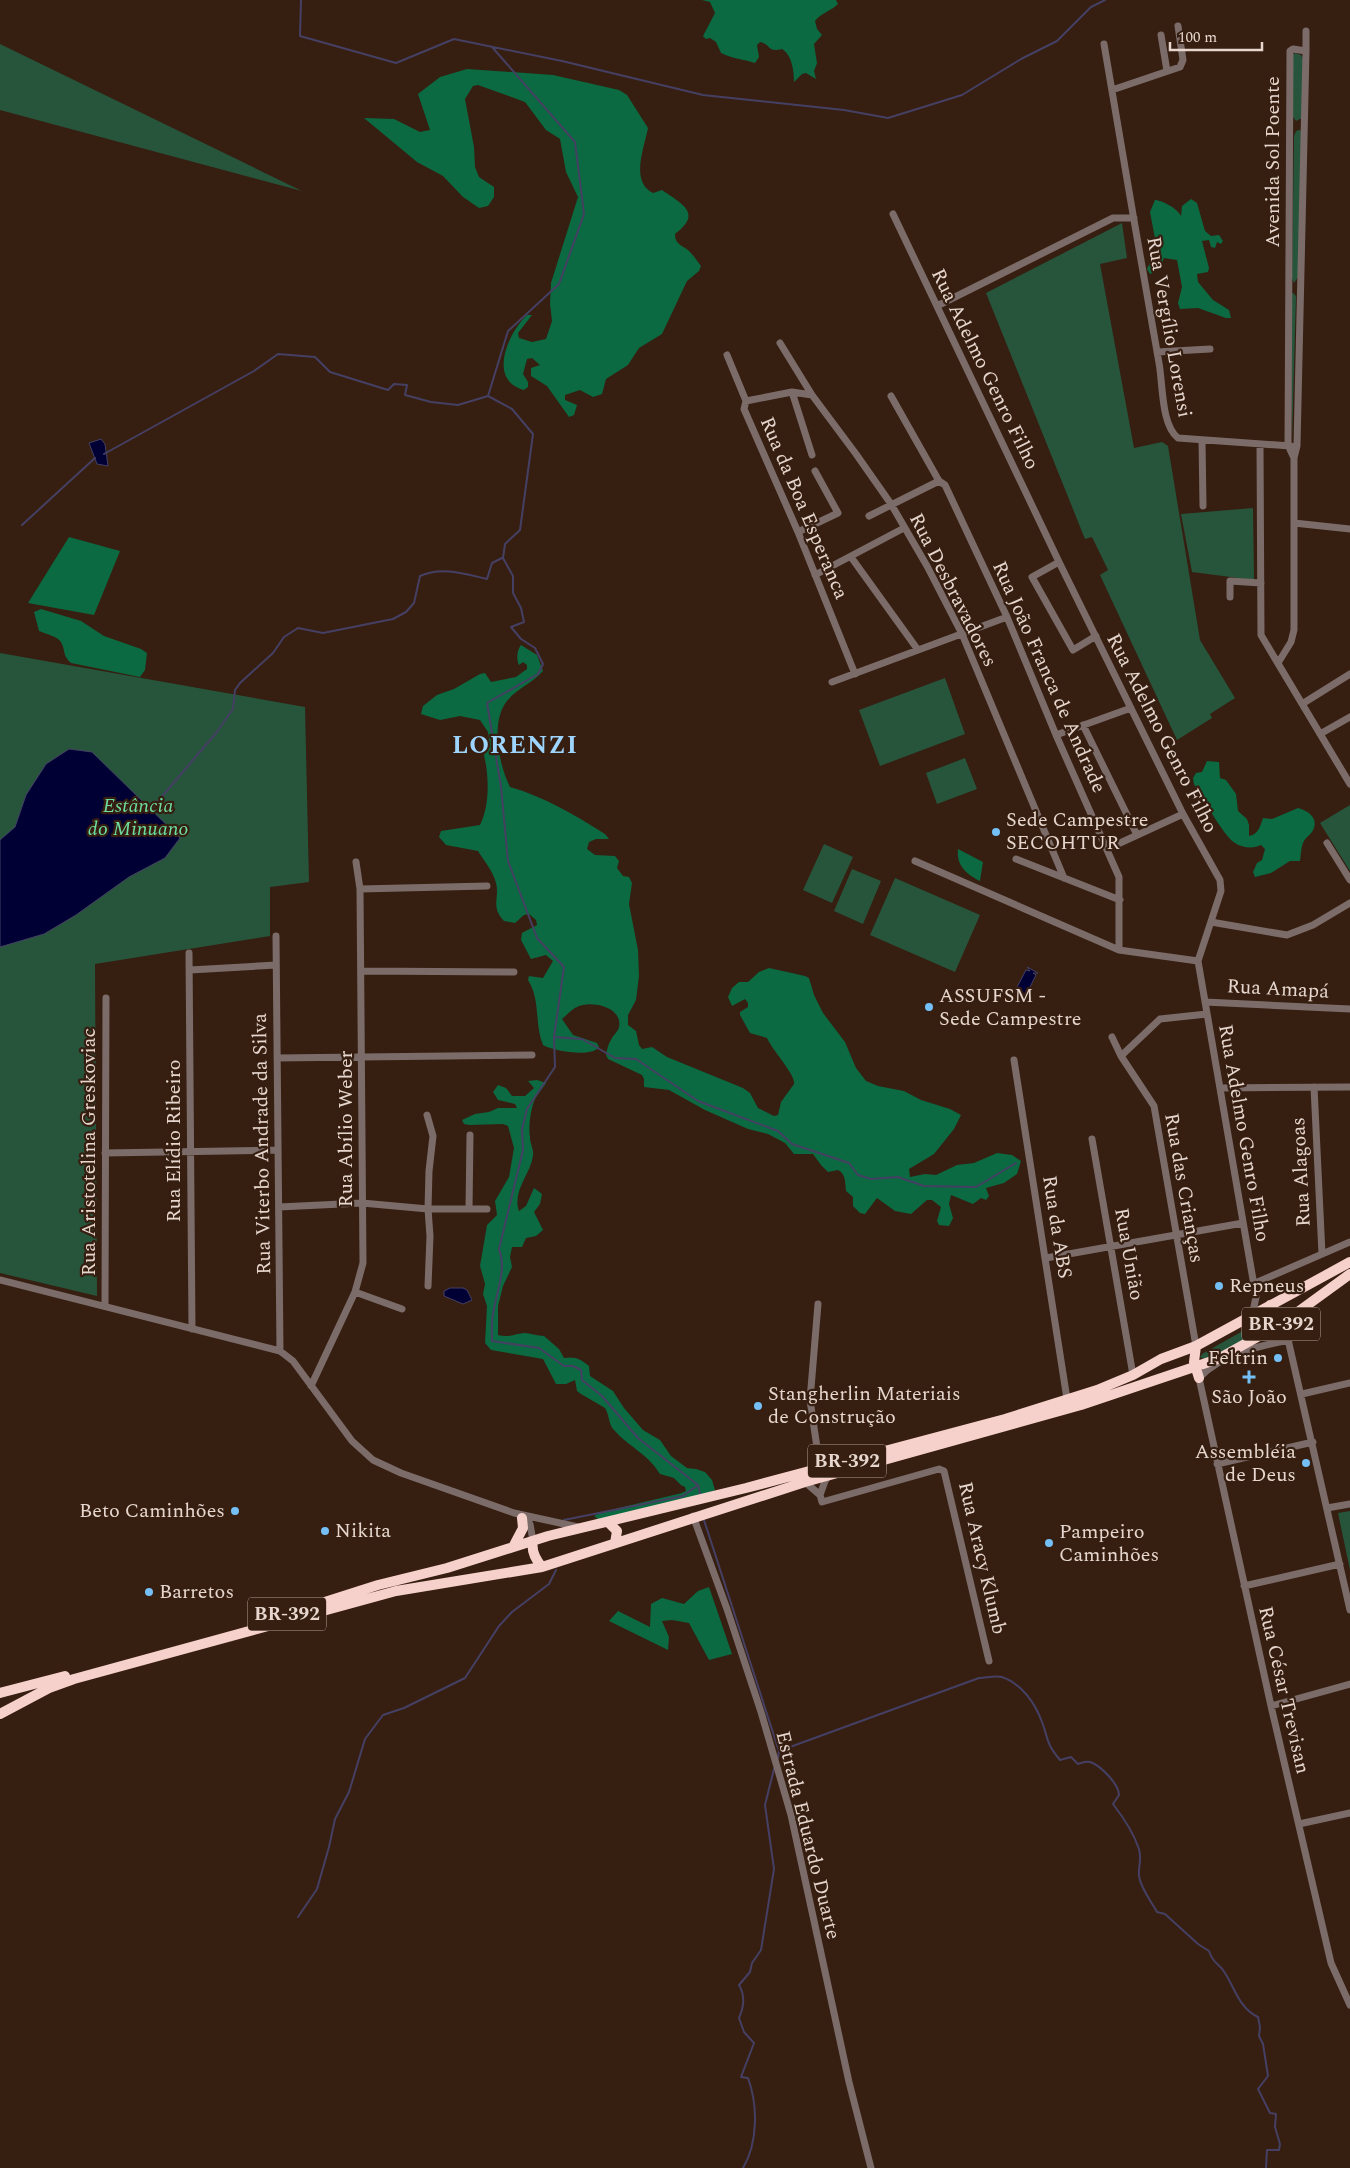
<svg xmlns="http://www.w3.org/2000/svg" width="1350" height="2168" viewBox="0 0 1350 2168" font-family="Spectral,serif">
<rect width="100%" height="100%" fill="#361e11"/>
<path fill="#27553c" d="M0,44L302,191L0,110Z
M1295,53L1301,55L1303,59L1302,118L1296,121L1293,117V55Z
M1299,130L1302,131L1298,277L1294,283L1292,278L1294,136L1296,131Z
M1122,223L1127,258L1100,264L1134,448L1162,442L1168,446L1200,640L1235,698L1210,714L1212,718L1177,740L1100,575L1108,570L1092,537L1085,539L986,293Z
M1293,293L1296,296L1292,439L1291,294Z
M1253,508L1254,580L1192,572L1181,514Z
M0,653L305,707L309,882L270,887V936L95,964L97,1296L0,1273Z
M945,678L965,734L880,766L859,710Z
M965,758L977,789L937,804L926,773Z
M1350,805V871L1320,823Z
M824,844L853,857L832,903L803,890Z
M852,869L881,881L863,924L834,911Z
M895,878L980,915L955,972L870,935Z
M1273,1314L1276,1316C1270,1329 1221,1353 1206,1360L1200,1357L1202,1354Z
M1350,1511V1570L1338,1513Z"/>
<path fill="#0b6a41" d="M702,0H836L838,4C831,11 821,13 815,21L817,29L822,35L814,44L817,63L814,71L816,79L806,73L802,74L794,82C794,71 792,55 782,49C767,53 771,44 760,42L757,45L759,57L755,63C743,59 733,59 721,53L716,42L710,38L706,39L703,36L715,13L710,2Z
M467,69L553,75L619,90L627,95L648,128C644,149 630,181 653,193L662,190C682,204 703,213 675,234C675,246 684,245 690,252C694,256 697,261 701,266L699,271L687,281L662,334L639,348L628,365L606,379L602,394L593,397L580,390L565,395V400L577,405L574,415L569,417L547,386L531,376V368L540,365L532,358L527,359L523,374L528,382V387L524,390C487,380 508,333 527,315H532L518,333L519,338L532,342L546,339L552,321L550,304L551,283L578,197L566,172L560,139L546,130L525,102L478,85L473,86L465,99L474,147L475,167L479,177L494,187V197L488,206L479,208L463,197L443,176L417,162L364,118L394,119L420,132L430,130L418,94L440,77Z
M1191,199L1197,203L1205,231L1211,236L1219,235L1223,241L1221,244L1217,242L1215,248L1211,247L1209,240L1202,241L1209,268L1208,272L1197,274L1198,282L1213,300L1229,310L1231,318H1226L1198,308L1180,309L1178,303L1182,287L1177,260L1164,258L1159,269L1150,274L1147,269L1157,249L1150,212L1155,200C1162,200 1178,209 1181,216L1182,206Z
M69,537L120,551L94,615L28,603Z
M41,609L81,621L104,636L141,649L147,653L145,670L140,677L71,663C62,655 66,651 61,642C57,636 46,634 39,631L34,612Z
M521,645L537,655L543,671C533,683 516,689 507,701C490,722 499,765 510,787C545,797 575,815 605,834L609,839H596L589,842L587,849L595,855L615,856L619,861L617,868L623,876L629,877L632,883L629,904L638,950L639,976L636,1000L628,1015V1025L636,1031L639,1045L642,1049L652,1047L667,1057L743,1088L750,1093L758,1108L774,1116L778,1115L781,1102L794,1084C796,1075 772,1050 767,1038L750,1033L740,1015V1012L748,1007V1003L745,999L732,1006L728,997L732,988L739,982H748L759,972L769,968L805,976L809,978L814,995L823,1013L845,1042L856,1068L866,1081L878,1086L904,1091L921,1100L950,1109L961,1115L954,1129L934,1154L909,1169L910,1177L925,1174L936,1175L957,1165L974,1163L997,1153L1012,1155L1021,1161L1017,1174L1004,1183L986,1188L989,1196L986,1200L981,1198L973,1204L951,1195L949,1204L953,1218L949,1226L939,1225L937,1221L941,1207L932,1200H927L911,1214L895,1211L877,1198L865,1214L860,1213L853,1206V1197L846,1191C845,1183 846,1174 838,1170L828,1172L821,1165L813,1154H794L785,1143L768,1134L748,1129L705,1110L669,1090L644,1087V1079L642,1075L608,1059L606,1055C607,1050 608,1044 611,1040C613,1035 618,1032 619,1027C623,1007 591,1000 577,1007C572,1009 567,1015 562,1019L573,1035L597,1043L599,1047C591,1058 553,1051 543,1045C534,1023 541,1001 528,980L529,976L543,978L553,961L546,955L531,959L521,940L522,933L537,925L536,920L529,914L524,915L515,923L504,921C490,906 500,898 496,883C493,871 484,861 478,851L446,845L439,837L441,831L480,825C490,805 489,776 484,755L486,750L490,747L488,732L480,720L460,716L440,720L421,714L423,706L437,695L454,689L480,674L485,673L491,682L516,677L527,669V665L523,662L519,665C516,659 517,650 521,645Z
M1207,761L1219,762L1220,778L1226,780L1236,794L1238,811L1247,819L1249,825V836C1259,834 1260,826 1263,818L1272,819L1298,808C1309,811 1320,819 1312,832C1310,835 1306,837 1304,841C1301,846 1301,855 1300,861H1290L1271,873L1255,877L1253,872L1257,863L1262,860L1265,849L1261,845C1254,849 1242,848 1235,843C1224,837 1202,796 1194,784L1193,778L1196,773L1202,772Z
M958,849L983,862L980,881C967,874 956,866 958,849Z
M537,1080L546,1083C543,1088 538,1093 535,1099C531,1108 528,1127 530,1137C530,1144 534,1149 533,1156C530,1175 512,1191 519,1211L526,1206L534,1188L542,1194L540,1204L534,1212L543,1230L536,1236L526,1238L522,1247H512L510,1257L512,1267L503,1286L498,1306V1335C509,1338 514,1334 524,1333C530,1333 537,1336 544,1336L559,1349L564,1358C575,1356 581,1359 589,1366L590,1376L613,1391L624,1408L643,1430L660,1440L671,1456L687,1468L696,1469L705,1472L712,1480L715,1490L707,1494L602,1522L594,1516L602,1512L682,1493L686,1491L685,1487L681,1485L674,1478L660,1474C648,1454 629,1447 614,1430C608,1424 610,1416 605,1408L581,1394L577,1391L575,1380L566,1384H556L543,1359L491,1350L485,1343L487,1306L483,1294L485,1284L480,1266L487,1225L497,1215L495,1201L509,1177L514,1148L508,1126L503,1124L469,1125L464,1124L462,1120L475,1114L489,1112L498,1108H517L515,1104L498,1100L493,1092L498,1085L506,1088L512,1096H525L534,1088L528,1081Z
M709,1587L732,1654L709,1660L689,1623L672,1620L662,1621L669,1637L668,1650L609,1621L618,1611L650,1627L651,1604L662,1598L684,1604L698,1591Z"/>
<path fill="#000035" stroke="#454063" d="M101,439L105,444L108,466L97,464L89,443Z
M69,749L92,752L180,838L165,858L129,877L76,915L44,934L0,947V840L15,827L26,795L46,764Z
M1027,967L1038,973H1033L1036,975L1026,995L1016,989L1026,970L1030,971Z
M450,1288H463L467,1290L472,1300L463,1304L444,1296V1291Z"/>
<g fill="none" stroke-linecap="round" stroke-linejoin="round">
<path stroke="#454063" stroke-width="2" d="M301,0L300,36L396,63L454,39L562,61L703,95L844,110L888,118L962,95L1021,59L1057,41L1091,7L1105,0
M488,396L508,331L559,284L584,214L575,142L492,47
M104,454L254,371L278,354L315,357L330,372L388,390L394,384L407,385L405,395L431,402L458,405L488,396L512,409L533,434L520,530L505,544L503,558L513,576V593L521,608L524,622L511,627L521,639L535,648L543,664L538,674L487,703L501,787L508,861L537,938L564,967L554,1037L555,1067L527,1109L522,1129L523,1150L499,1249C507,1270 496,1293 493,1314C491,1323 492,1333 492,1341L539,1348L564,1366H573L581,1370L582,1380L602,1396L638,1438L698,1485L700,1494
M22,525L95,458
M146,808L159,800L216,733L233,709L235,690L240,683L273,653L284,637L298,628L323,633L393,619L406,612L414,603L420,576C442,566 465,574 487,579L492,563L502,558
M554,1037L582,1039L615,1058L636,1059L698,1101L778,1131L792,1144L849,1163L858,1175L871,1179L898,1177L924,1186L976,1187L1016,1163
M704,1520L779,1751L778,1758
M564,1523V1520L683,1496L698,1485
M779,1751L979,1678C986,1678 996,1675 1002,1677C1022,1684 1035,1703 1042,1722C1049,1740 1045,1742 1060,1760L1071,1757L1078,1764C1082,1763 1085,1761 1090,1762C1100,1765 1119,1784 1119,1795L1113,1804C1123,1817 1134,1834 1139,1849C1142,1860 1138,1867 1139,1876C1141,1889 1151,1901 1157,1912L1165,1914L1198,1944L1209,1951C1214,1966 1219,1962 1225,1973C1235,1989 1240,2009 1258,2017L1260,2027L1259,2036L1263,2044L1268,2076L1258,2089L1270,2113L1276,2114L1275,2127L1280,2144L1279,2150H1267L1266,2168
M298,1917L317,1889L329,1847L335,1819L349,1792L365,1739L383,1715L404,1708L465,1678L499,1626L512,1612L549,1584L556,1570
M743,2168C758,2143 758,2105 748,2078L741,2077L754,2043L744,2032L739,2018C744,2007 745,1995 739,1985L750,1972L752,1963L761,1950L774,1869L765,1805L774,1769"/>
<path stroke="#7b6c69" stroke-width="7" d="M1161,35L1167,71
M1104,44C1122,150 1140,257 1159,363C1163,384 1161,425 1178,438L1291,446
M1306,51V31
M1112,90L1180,67L1183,60L1178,26
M893,214L1059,562L1183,814L1220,880L1221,891L1198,961L1256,1297L1252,1316
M937,306L1113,218H1134
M780,343L812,395
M1157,352L1210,349
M727,355L746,401L744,409L798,532L855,674
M792,392L812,455
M891,396L939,481L945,485L1007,617L1056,735L1119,877V950
M746,401L792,392L812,395L856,454L891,504L927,566L962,634L1064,878
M1202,440L1203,506
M1260,444L1261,635L1350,784
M869,516L939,481
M1294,523L1350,529
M798,532L838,513L815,471
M851,557L918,650
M1059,562L1032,577L1073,650L1096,636
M815,575L904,528
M1230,597V581L1261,583
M1278,663L1291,642L1294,630V458L1297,446L1306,51L1293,49L1290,51L1288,445L1294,458
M832,682L1007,617
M1302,704L1350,674
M1083,725L1137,835
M1320,734L1350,717
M1056,735L1131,708
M1327,843L1350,880
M1107,849L1183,814
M1016,859L1120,900
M915,861L1119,950L1198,961
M360,889L487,886
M1211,922L1287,935L1313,925L1350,903
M276,936L280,1351
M189,953L192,1329
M190,970L276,965
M361,971L514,972
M1205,1002L1350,1009
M1112,1037L1121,1056L1154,1106L1196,1346
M1121,1056L1160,1019L1207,1014
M277,1058L532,1055
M1014,1060L1067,1399
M1314,1087L1322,1254
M1220,1088L1350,1087
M427,1115L433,1136L429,1171L428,1209L430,1236L428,1286
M1092,1139L1133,1375
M105,1153L278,1150
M279,1207L362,1203L428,1209H487
M469,1209L470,1135
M1046,1258L1243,1223
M0,1280L280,1351L293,1361L352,1441L373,1460L401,1473L514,1513L578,1527
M1253,1284L1350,1242
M355,1292L402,1309
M818,1304L810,1400L820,1468
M105,1306L106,998
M1284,1322L1350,1610
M1271,1330L1289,1338
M1289,1340C1259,1346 1221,1354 1199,1378L1271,1706L1331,1963L1350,2005
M311,1386L355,1292L363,1263L360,889L356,862
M1302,1394L1350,1383
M1217,1464L1313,1442
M805,1482L820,1495L822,1502L939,1469L944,1471L989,1661
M820,1495L825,1481L829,1475
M1327,1508L1350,1504
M520,1516L530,1524L533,1541
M693,1516L727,1609L761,1712L791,1815L849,2082L871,2168
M1244,1586L1340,1564
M1271,1706L1350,1684
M1299,1824L1350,1813"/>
<path stroke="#f6d0ca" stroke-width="10" d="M1270,1305L1284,1322
M1196,1346L1194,1362L1199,1378
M608,1522L617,1531L615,1543
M533,1541C531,1551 535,1559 542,1567
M513,1547L523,1528L522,1518
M259,1623L378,1585L447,1568L548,1536L746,1488L1005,1419L1097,1390L1133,1375L1161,1359L1196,1346L1350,1262
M0,1693L65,1676
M0,1714L49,1688L74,1679L396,1591L542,1567L805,1482L1081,1405L1218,1359L1284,1322L1350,1274"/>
</g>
<g fill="#74c0f6" stroke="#361e11" stroke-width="2">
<circle cx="996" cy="832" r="5"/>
<circle cx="929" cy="1007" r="5"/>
<circle cx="1219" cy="1286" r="5"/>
<circle cx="1278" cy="1358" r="5"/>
<path d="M1246.5 1369.5h5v5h5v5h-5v5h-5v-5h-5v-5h5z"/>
<circle cx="758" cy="1406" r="5"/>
<circle cx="1306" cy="1463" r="5"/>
<circle cx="235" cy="1511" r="5"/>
<circle cx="325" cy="1531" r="5"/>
<circle cx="1049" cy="1543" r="5"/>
<circle cx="149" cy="1592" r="5"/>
</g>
<g text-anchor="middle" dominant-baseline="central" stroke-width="4.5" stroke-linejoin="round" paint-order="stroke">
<g fill="#361e11" stroke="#b19f95" stroke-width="1">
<rect x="1242" y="1307.5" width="78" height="33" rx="4"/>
<rect x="808" y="1444.5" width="78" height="33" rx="4"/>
<rect x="248" y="1597.5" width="78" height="33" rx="4"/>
</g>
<g font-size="19" font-weight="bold" fill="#e6d6cd">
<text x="1281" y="1324">BR-392</text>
<text x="847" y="1461">BR-392</text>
<text x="287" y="1614">BR-392</text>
</g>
<g font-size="20" fill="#e6d6cd" stroke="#361e11">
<text transform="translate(1273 162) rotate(-90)">Avenida Sol Poente</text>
<text transform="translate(1169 327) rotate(80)">Rua Vergílio Lorensi</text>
<text transform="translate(985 369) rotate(64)">Rua Adelmo Genro Filho</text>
<text transform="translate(804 508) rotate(67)">Rua da Boa Esperanca</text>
<text transform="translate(953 590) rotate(63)">Rua Desbravadores</text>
<text transform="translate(1049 677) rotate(66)">Rua João Franca de Andrade</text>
<text transform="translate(1162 733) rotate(63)">Rua Adelmo Genro Filho</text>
<text transform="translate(1278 989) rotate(3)">Rua Amapá</text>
<text transform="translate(346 1129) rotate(-90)">Rua Abílio Weber</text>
<text transform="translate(1244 1133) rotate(80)">Rua Adelmo Genro Filho</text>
<text transform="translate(174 1141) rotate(-90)">Rua Elídio Ribeiro</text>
<text transform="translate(262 1144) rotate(-91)">Rua Viterbo Andrade da Silva</text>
<text transform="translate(89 1152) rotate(-90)">Rua Aristotelina Greskoviac</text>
<text transform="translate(1301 1172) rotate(-93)">Rua Alagoas</text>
<text transform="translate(1184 1188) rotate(80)">Rua das Crianças</text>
<text transform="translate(1057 1227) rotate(81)">Rua da ABS</text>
<text transform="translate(1129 1254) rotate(80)">Rua União</text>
<text transform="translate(982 1558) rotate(77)">Rua Aracy Klumb</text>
<text transform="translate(1284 1690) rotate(77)">Rua César Trevisan</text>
<text transform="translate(808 1835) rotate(76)">Estrada Eduardo Duarte</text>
</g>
<g font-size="20" font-style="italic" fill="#6ddda0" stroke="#361e11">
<text x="138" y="806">Estância<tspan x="138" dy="23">do Minuano</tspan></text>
</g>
<g font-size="20" fill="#e6d6cd" stroke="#361e11" text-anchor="start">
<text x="1006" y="820">Sede Campestre<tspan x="1006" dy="23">SECOHTUR</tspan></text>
<text x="939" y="996">ASSUFSM -<tspan x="939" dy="23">Sede Campestre</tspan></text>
<text x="1229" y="1286">Repneus</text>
<text x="1268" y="1358" text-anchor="end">Feltrin</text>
<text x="768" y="1394">Stangherlin Materiais<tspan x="768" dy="23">de Construção</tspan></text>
<text x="1249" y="1397" text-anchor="middle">São João</text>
<text x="1296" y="1452" text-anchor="end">Assembléia<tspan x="1296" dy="23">de Deus</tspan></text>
<text x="225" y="1511" text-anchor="end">Beto Caminhões</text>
<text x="335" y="1531">Nikita</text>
<text x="1059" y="1532">Pampeiro<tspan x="1059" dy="23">Caminhões</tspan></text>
<text x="159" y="1592">Barretos</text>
</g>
<g font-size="25" font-weight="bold" letter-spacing="1" fill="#9ed5fe" stroke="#361e11">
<text x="515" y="746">LORENZI</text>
</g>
</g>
<path d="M1170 42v8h92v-8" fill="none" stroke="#e6d6cd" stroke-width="2.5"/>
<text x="1178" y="42" font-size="15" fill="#e6d6cd" stroke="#361e11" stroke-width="4" paint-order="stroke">100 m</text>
</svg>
